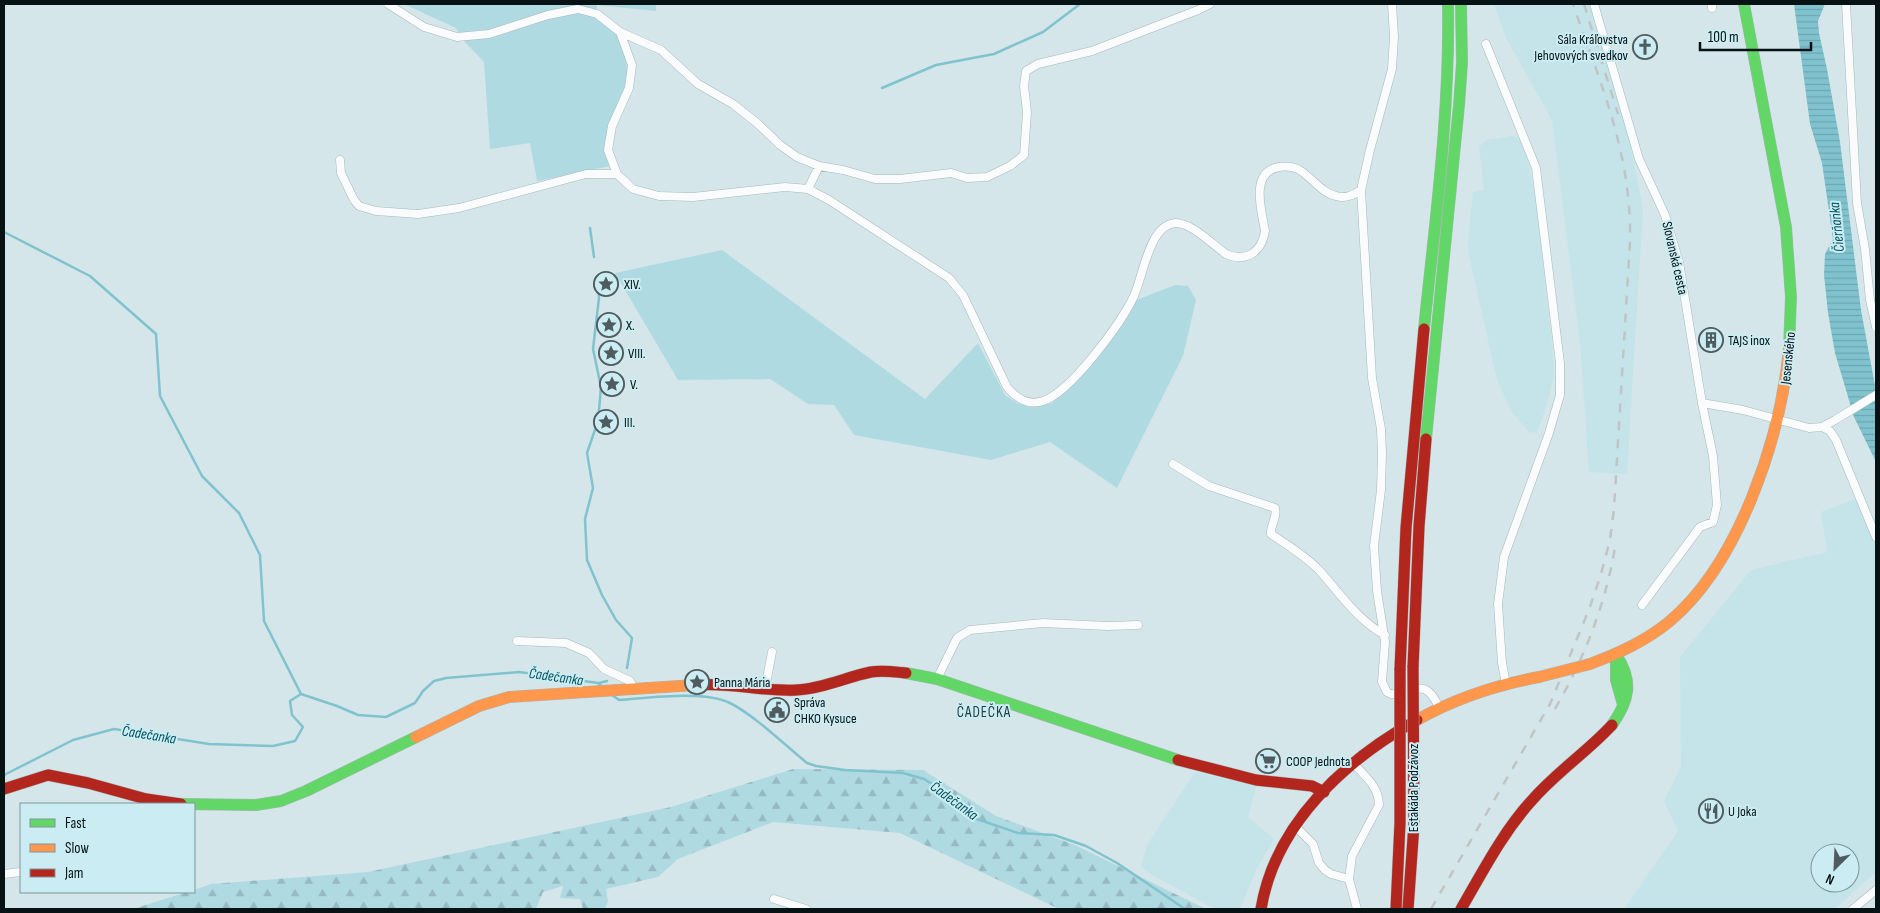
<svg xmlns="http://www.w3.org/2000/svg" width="1880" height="913" viewBox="0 0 1880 913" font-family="'Sofia Sans Condensed',sans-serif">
<defs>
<pattern id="forest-firs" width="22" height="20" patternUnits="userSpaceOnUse" patternTransform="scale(1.25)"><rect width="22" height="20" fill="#b0dae2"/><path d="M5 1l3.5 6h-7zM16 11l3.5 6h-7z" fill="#96bac1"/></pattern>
<pattern id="water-rules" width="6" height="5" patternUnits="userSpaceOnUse" patternTransform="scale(1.25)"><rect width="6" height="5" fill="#80c3ce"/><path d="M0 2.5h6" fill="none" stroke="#6da6b0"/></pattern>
</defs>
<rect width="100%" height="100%" fill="#d4e6e9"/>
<path fill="#c4e4ea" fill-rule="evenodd" d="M1494,4H1594L1627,127L1643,209L1627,474L1589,472L1580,342L1552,120L1506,38Z
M1512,136L1519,138L1526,155L1535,195L1552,342L1554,373L1549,397L1537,433L1529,432L1511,411L1497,380L1469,256L1468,241L1473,192L1484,190L1479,147L1486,140Z
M1858,498L1876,545V872L1835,909H1624L1678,831L1664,801L1681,766L1680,657L1751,570L1827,552L1821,512ZM1820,853H1850V883H1820Z
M1195,772L1256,786L1248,817L1274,839L1256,870L1240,909H1215L1154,876L1141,867L1147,845Z"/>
<path fill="#b0dae2" d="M404,4H656V11L597,5L596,17L617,35L625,53L627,69L625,88L609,125L605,150L610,166L537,181L530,143L490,149L484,62L464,41L456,28Z
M722,250L925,399L978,343L1005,395L1017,403L1032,407L1052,403L1093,361L1121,327L1134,301L1175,285L1188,286L1196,300L1183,356L1117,488L1050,442L991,460L854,435L834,405L808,404L770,379L678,380L615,273Z"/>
<path fill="url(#forest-firs)" d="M793,769L923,770L996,816L1075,845L1206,909H1059L900,833L773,822L678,859L658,877L606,889L608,901L605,909H583L580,899L560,898L563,886L543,892L536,909H133L187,892H194V890L211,884L368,872L671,807Z"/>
<path fill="url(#water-rules)" d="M1794,4H1825L1818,21L1819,33L1827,69L1840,142L1861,310L1876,391V462L1854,417L1835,353L1828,313L1824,275L1825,254L1833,239L1822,163L1810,124Z"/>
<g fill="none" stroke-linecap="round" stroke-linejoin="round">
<path stroke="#80c3ce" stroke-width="2.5" d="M882,88L936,65L994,54L1043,32L1080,4
M590,228L594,257
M4,232L90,276L156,334L160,396L202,476L239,513L260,555L264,621L301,694
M598,285L599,298L593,349L601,387L598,421L587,453L593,488L585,519L587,560L602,595L616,620L632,638L627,668
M599,683L607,681
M612,695L619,700C649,698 703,690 730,703C754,715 786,746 807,763L816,766L845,770L903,773L924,779L955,798L974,818L1018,833L1054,835L1086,846L1117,863L1185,909
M4,775L73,740L114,729L209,744L273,746L295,741L303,727L292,715L290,701L301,694L337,706L358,715L386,717L415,703L423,691L434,681L446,678L519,672L598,683L602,687"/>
<defs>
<path id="street" d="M388,4L424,27L457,37L489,34L548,15L578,9L597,14L620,32L632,65L629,88L612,126L608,150L617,174L633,189L659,196L693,197L785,187L808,189L829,200L949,278L963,295L1007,387C1016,398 1029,406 1043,401C1071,392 1122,322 1134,296C1142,277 1145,253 1157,235C1161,229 1167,224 1175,223C1191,222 1213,245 1226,254C1246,263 1262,252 1265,231C1262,212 1249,172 1279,167C1287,166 1295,167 1301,171C1313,179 1322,193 1336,196C1345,199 1353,195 1361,190
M1392,4L1394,37L1392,69L1370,150L1361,190L1372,378L1381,429L1382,453L1381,490L1374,546L1377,591L1385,642L1382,682L1387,692L1391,694L1401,695
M1594,4L1639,159L1665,215L1679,262L1702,403L1713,456L1717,505L1713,522L1700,527L1642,605
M1846,4L1857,203L1865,249L1870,300L1876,327
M1712,8V4
M620,32L661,50L698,84L733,104L757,123L780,145L797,157L819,166L843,170L875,179H900L951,173L967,178L987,177L1010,166L1024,155L1027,112L1024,86L1026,71L1038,64L1092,51L1198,10L1210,4
M1486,44L1536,168L1560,363V395L1549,433L1504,557L1498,604L1502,663L1506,684
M340,160L341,173L354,200L359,206L376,211L418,214L459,208L586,174H617
M808,189L819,166
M1702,403L1743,410L1809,428L1822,427L1835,420L1876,395
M1822,427L1830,431L1836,440L1876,537
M1173,464L1209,486L1275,508C1278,517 1270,525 1271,534C1287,545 1304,555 1318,569C1339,592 1357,620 1385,635
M517,641L566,643L589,653L604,669L630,681L634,688
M937,679L957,638L970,630L1043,623L1108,626L1138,625
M765,689L772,652
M1412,691C1426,683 1434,696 1439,708
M1354,764C1365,776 1379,787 1379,805L1352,856L1349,879L1357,909
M1295,826L1313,844L1319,863L1325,870L1331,874L1349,879
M4,874L21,872
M774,899L806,909
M1853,909L1876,890"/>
<path id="fast" d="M1744,4L1786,227L1791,297L1789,348
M1424,329C1435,221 1450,113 1448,4
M1426,439L1459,105L1462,63L1461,4
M1616,655V680L1623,705
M906,673L937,679L1178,760
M1612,725C1629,701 1634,681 1616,655
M181,804L256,805L281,801L306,791L416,737"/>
<path id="slow" d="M1590,664C1619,653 1646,641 1670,621C1740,562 1781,436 1789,348
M1417,720C1456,698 1496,685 1539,677
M416,737L479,706L509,697L695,685"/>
<path id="jam" d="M1413,667L1419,526L1426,439
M1400,670L1406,528L1424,329
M695,685C729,682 763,692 796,690C822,689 846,677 871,672C883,670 895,672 906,673
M1178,760L1256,780L1312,786L1324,792
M4,789L48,775L88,783L146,799L181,804
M1261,909C1275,824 1345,760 1417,720
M1461,909C1483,871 1504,830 1534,798C1558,771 1588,751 1612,725"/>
</defs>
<use href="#street" stroke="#a9b7b9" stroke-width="9"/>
<use href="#fast" stroke="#a9b7b9" stroke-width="12"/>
<use href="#slow" stroke="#a9b7b9" stroke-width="12"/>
<use href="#jam" stroke="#a9b7b9" stroke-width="12"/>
<use href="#street" stroke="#f9fbfc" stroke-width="8"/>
<use href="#fast" stroke="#63d668" stroke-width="11"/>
<use href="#slow" stroke="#ff974d" stroke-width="11"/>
<use href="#jam" stroke="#b3261e" stroke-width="11"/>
<path stroke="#c0c4c5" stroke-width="2.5" stroke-dasharray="9 9" stroke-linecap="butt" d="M1584,4L1618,114
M1555,709C1585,657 1607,601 1616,541
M1431,909L1550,704L1590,607L1601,574L1610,540L1614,509L1630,242C1632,155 1601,85 1573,4"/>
<defs>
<path id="slow-bridge" d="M1539,677L1590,664"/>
<path id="jam-bridge" d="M1396,909L1400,823V670
M1408,909L1414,824L1413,667"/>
</defs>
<use href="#slow-bridge" stroke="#a9b7b9" stroke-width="12" stroke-linecap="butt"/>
<use href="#jam-bridge" stroke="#a9b7b9" stroke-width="12" stroke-linecap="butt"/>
<use href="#slow-bridge" stroke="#ff974d" stroke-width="11"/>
<use href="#jam-bridge" stroke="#b3261e" stroke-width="11"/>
</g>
<defs>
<symbol id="church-ring" viewBox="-11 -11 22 22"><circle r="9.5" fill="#cbecf2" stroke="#4e5c5f" stroke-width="1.5"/><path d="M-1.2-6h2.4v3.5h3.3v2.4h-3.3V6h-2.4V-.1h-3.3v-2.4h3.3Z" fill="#4e5c5f"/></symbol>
<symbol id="sight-ring" viewBox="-11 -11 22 22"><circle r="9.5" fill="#cbecf2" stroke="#4e5c5f" stroke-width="1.5"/><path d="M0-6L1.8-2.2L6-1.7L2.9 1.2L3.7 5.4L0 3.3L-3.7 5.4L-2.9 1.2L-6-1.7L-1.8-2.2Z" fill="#4e5c5f"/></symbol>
<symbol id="building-ring" viewBox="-11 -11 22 22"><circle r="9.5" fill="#cbecf2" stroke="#4e5c5f" stroke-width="1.5"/><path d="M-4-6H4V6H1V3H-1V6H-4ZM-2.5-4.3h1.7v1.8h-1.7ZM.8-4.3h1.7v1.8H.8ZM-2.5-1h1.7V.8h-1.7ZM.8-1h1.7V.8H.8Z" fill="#4e5c5f"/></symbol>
<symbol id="civic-ring" viewBox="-11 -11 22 22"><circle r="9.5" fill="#cbecf2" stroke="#4e5c5f" stroke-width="1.5"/><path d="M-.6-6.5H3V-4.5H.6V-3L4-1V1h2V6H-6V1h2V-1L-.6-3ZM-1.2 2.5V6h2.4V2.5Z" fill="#4e5c5f"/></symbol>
<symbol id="supermarket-ring" viewBox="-11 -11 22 22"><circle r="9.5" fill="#cbecf2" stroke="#4e5c5f" stroke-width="1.5"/><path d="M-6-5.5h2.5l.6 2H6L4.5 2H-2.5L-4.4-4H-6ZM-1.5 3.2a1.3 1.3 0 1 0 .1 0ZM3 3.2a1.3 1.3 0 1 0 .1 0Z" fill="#4e5c5f"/></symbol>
<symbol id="restaurant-ring" viewBox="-11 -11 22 22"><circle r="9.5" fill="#cbecf2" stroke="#4e5c5f" stroke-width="1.5"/><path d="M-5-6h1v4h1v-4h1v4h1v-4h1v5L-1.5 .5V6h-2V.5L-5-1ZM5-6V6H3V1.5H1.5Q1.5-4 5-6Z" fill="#4e5c5f"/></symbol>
</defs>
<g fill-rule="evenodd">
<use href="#church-ring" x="1631" y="33" width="28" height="28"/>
<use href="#sight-ring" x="592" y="270" width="28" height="28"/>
<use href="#sight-ring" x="595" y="311" width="28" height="28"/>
<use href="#building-ring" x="1697" y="326" width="28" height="28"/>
<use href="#sight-ring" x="597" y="339" width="28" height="28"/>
<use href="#sight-ring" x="598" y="370" width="28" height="28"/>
<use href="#sight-ring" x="592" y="408" width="28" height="28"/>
<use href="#sight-ring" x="683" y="668" width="28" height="28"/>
<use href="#civic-ring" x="763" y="696" width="28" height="28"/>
<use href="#supermarket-ring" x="1254" y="747" width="28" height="28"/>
<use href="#restaurant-ring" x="1697" y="797" width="28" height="28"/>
</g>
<g text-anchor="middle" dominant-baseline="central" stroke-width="4" stroke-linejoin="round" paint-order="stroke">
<g font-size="14" fill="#061214" stroke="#cbecf2" text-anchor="start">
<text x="1628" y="39" text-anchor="end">Sála Kráľovstva<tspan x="1628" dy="16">Jehovových svedkov</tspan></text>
<text x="624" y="284">XIV.</text>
<text x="626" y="325">X.</text>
<text x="1728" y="340">TAJS inox</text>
<text x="628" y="353">VIII.</text>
<text x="630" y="384">V.</text>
<text x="624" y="422">III.</text>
<text x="714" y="682">Panna Mária</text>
<text x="794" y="702">Správa<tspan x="794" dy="16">CHKO Kysuce</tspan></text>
<text x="1286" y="761">COOP Jednota</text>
<text x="1728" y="811">U Joka</text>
</g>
<g font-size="14" fill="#061214" stroke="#cbecf2">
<text transform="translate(1675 258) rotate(77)">Slovanská cesta</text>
<text transform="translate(1788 358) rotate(-84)">Jesenského</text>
<text transform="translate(1413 788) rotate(-90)">Estakáda Podzávoz</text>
</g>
<g font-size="15" font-style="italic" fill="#00535e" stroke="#cbecf2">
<text transform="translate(1837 227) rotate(-96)">Čierňanka</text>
<text transform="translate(556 677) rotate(8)">Čadečanka</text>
<text transform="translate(149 735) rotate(9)">Čadečanka</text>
<text transform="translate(954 801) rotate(36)">Čadečanka</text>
</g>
<g font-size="15" letter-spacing="1" fill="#233f44" stroke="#cbecf2">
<text x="984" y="712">ČADEČKA</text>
</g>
</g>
<rect width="1880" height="913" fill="none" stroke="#061214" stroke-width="10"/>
<rect x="20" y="803" width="175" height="90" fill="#cbecf2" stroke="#7c9599"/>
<rect x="30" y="819" width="25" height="8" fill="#63d668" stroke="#7c9599"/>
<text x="65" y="828" font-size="15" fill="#061214">Fast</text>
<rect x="30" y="844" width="25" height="8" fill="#ff974d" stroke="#7c9599"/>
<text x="65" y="853" font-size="15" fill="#061214">Slow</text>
<rect x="30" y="869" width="25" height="8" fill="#b3261e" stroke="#7c9599"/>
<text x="65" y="878" font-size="15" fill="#061214">Jam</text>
<g transform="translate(1835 868) rotate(204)"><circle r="24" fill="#cbecf2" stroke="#7c9599"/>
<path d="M0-4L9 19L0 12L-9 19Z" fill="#4e5c5f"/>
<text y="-8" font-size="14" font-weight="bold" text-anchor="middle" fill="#061214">N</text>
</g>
<path d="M1700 42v8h111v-8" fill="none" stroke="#061214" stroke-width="2.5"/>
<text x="1708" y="42" font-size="15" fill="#061214" stroke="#cbecf2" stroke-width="4" paint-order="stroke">100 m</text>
</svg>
